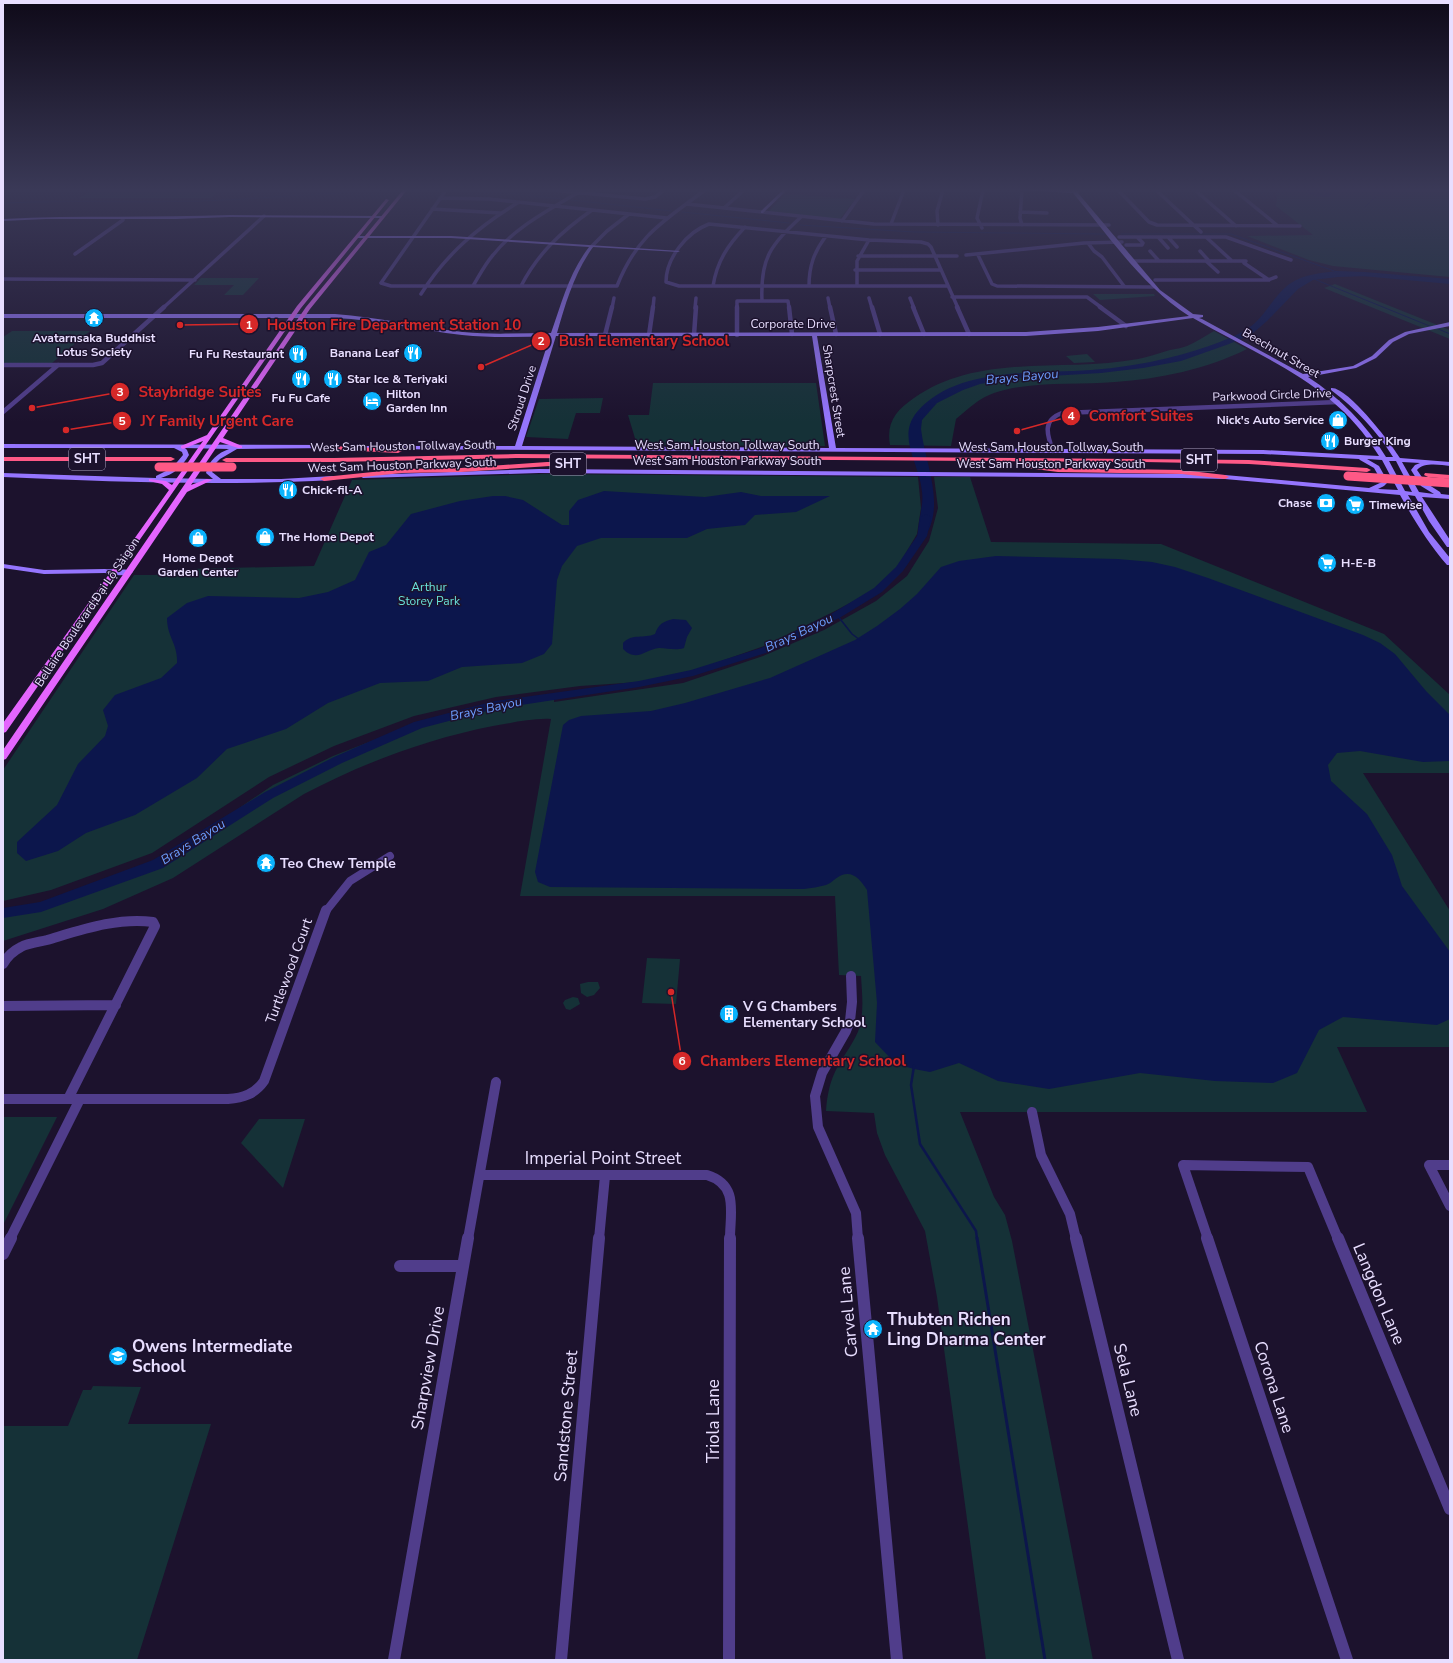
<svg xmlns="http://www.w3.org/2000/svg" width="1453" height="1663" viewBox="0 0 1453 1663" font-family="'Nunito Sans',sans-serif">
<rect width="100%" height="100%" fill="#1c122d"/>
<path fill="#153137" d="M93,190H222L211,198H79Z
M1278,190H1450V277L1333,266L1309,260L1247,236L1313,235L1276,206Z
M785,194L855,199L839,220L768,212Z
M201,278H259L243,295H224L234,285H194Z
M1335,284L1450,330V339L1324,288Z
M1093,294H1154L1155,296L1100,300Z
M12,331H90L52,363H3V337Z
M1214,331L1247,349C1207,369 1159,379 1115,382C1078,385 1028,381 994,393C979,398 968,409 956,419L951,446L890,445C886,423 896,410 914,398C980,352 1063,373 1138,359C1148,357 1159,353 1170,350C1175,349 1182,348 1187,346C1196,342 1205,336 1214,331Z
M1087,354L1095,362L1074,363L1066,356Z
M653,383H816L825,446L637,445L628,415H649Z
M603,398L600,413H576L568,439L526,437L539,399Z
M543,474L918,477L921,508L917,534L898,566L876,589L835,611L764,646L693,671L639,682L580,686L496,697L414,716L334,746L269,777L152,853L51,890L3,901V770L134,575H155L187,569L314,566L352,480Z
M934,477H970L991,542L1161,544L1384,634L1450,695V773H1363L1450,911V1047H1337L1367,1112H960L994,1197L1005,1215L1012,1241L1093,1660H986L937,1297L925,1231L885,1155L877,1133L874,1113L826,1111C827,1097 829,1085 835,1072C842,1056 855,1043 860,1026C864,1009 862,993 861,976L839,975L835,896H520L551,719C532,718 512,723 493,726C427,739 363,763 304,794L173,878L103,909L3,941V912L42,904L150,865L188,843L273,785L333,756L415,724L495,704L554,696V702L683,683L763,656L824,630L876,601L907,576L929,541L938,508Z
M647,958L680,959L676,1004L642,1003Z
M588,982H598L600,988L594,995L587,997L581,993L580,984Z
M573,997L578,998L580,1004L570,1010L566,1009L563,1003L565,1000Z
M3,1117H57L3,1225Z
M259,1119H305L283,1188L241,1143Z
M93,1386L141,1387L128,1424H211L137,1660H3V1426H68L83,1390H91Z"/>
<path fill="#0c164c" d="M1294,190H1325L1333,193L1329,197H1322L1311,195L1304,191Z
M1337,271L1364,272L1450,279V283L1370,276L1338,277L1313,280L1298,289L1267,321L1252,334L1229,344L1181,361L1143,368L1101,373L1016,378L980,384L963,390L937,403L922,420L921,429C925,463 945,503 926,535L918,533C918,519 924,506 922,492C920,464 896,437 917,412C956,366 1037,374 1091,370C1117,368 1143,364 1168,358C1192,352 1237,339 1255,323C1267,312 1277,292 1291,283C1305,274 1321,273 1337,271Z
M604,491L705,497L741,492L761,496H830L796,512L755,515L745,525L707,529L687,538H601L577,546L562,566L557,580L552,644L544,654L522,663L462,667L428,681L380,683L328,703L286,729L227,749L197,778L135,815L86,833L58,851L26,861L17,853V842L57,805L78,764L105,736L108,726L103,710L115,695L161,678L177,663C178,644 167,637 167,618L187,603L208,596L299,598L328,592L355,580L369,552L386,545L411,514L460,501L493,496H505L523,500L562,525H569V511L578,500Z
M996,556L1118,559L1152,562L1175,567L1208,578L1363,635L1380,643L1395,654L1426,691L1450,715V761L1423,762L1360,751L1337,753L1328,765L1331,781L1367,814L1392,855L1402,886L1450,952V1019L1437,1025L1343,1017L1319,1030L1297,1073L1273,1083L1215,1081L1140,1073L1049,1089L998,1081L959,1063L930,1072L914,1069L896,1064L875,1042L877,1003L867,890C861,881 854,871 842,875C836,877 832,883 826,885C819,887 811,888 804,889L550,887L538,882L535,872L563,725L569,720L581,716L651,711L685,703L770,678L855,640L877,626L900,609L917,594L941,567L959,561Z
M673,619L686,620L692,628L687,637L684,648C675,651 668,648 659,648C646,649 637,663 623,649V643C632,633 644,639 655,634C659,623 663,622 673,619Z"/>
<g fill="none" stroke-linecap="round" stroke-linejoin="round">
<path stroke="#0c164c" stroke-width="1" d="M407,191H439
M450,191L508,193L562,199
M571,200L672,211
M3,203C69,200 134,203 200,201C263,199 326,192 390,191
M1365,207L1383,190
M682,212L789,223
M800,225L914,232L1105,234
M1121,234H1231L1337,272
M1314,279L1432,327
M1436,328L1450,334"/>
<path stroke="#0c164c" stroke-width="1.5" d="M837,615L852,634L860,640"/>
<path stroke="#0c164c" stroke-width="2.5" d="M914,1066L911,1085L920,1144L976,1231L977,1239"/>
<path stroke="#0c164c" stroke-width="3" d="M977,1238L1045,1660"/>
<path fill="#0c164c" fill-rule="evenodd" d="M1353,272L1450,280V284L1351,275L1350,274Z
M926,514L931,517L927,536L903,571L882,592L841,617L769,652L693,676L639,687L495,709L422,728L342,763L273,798L163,868L41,912L3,918V908L40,902L153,860L265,792L334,757L414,722L495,701L639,681L691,670L761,648L833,613L874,588L896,567L917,536L921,517Z"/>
<path stroke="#503d8b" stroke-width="3.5" d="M446,190L381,283L391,286H617C637,235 664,221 705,190
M552,190L645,199L655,197L664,190
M1022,190L1020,218L1022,225
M1118,190L1149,222L1157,225L1300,226
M1156,190L1201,232
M1195,190L1236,226
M1234,190L1278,226
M440,198L489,199L667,218
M687,204L874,224L1109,225
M724,208L744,190
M432,209L500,213
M1020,212L1047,213
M842,221L864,190
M891,224L904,190
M938,225L937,211L943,190
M982,228L977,218L983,190
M1119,237H1226L1291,260
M1168,237L1177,247
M1206,237L1232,261
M1159,238L1168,248
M1088,243L1094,251L1102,257L1124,286
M1126,245H1142L1143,243L1137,237
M592,246L607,231L629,214
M1150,251L1159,261
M1200,251L1209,261
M75,254L123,220
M966,255L1084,243L1122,242
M978,255L992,284L997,286L1153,287
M858,256H957
M1132,261H1246L1244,263L1269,280
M1206,261L1218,272
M855,270H941
M3,279L195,280
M1155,280H1268L1276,277
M473,286C479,276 485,264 493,255C516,226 551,209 582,190
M521,286C538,253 562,231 592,210
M713,286C717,261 728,245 745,227
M809,286C809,266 814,252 826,236
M857,286V261L869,240
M948,286H679L666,282C666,258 687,232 709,224L869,240L921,242L928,244L931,247L958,308
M421,294C446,254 479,226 519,202
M952,297H1087L1102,308
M828,298L830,308
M869,298L872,308
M910,298L914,308
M762,301C760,257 771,245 802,216
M163,308L264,216
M612,308L614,298
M653,308L654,298
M695,308L696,298
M737,308V301H788L789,308"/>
<path stroke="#503d8b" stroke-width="4.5" d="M737,307V335
M789,307L792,334
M830,307L836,334
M872,307L880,334
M913,307L924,334
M957,307L969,334
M1100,307L1126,326
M605,335L612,307
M649,335L653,307
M694,335L696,307
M3,365H93L102,363L164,307
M3,412L58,365
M1053,451C1047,435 1042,420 1062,413L1338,402"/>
<path stroke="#503d8b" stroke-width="8" d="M326,911L350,881L390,856"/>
<path stroke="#503d8b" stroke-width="10" d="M3,964C7,957 13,951 21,947C28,943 39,942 47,940C81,930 118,917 153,922L155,926L68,1099
M851,976L852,1002L850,1021L846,1031L822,1073L815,1096L818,1127L856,1213L858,1239
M3,1006L116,1005
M3,1099H228C243,1098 255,1094 264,1081L326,910
M1032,1112L1041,1155L1070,1214L1076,1239
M1450,1165H1429L1450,1206
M481,1175H707C739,1185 730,1212 730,1239
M10,1239L80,1099
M468,1239L496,1082
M599,1239L605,1176
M1208,1239L1183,1165L1308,1167L1338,1239"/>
<path stroke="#503d8b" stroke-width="12" d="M858,1238L897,1660
M1076,1238L1178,1660
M1207,1238L1347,1660
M1338,1238L1450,1509
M3,1254L11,1238
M400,1266H463
M394,1660L468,1238
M561,1660L599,1238
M729,1660L730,1238"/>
<path fill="#9575fe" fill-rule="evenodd" d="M783,190H787L763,213H761V211Z
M1016,190H1075L1079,191L1078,193L1160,290L1193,314L1203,315V317L1199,318L1202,319L1303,374L1353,366L1372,356L1389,340L1405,332L1450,322V326L1409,334L1393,342L1376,358L1356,368L1308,377C1340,398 1366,424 1386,457H1393C1377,431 1356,409 1331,390V388C1347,386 1391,443 1400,458L1450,462V466C1440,465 1424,462 1417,470L1426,483L1440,492L1441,494L1450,495V499L1422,497L1450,540V547H1447L1429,521L1415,496L1408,495L1429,532L1450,558V565H1447C1428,543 1414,520 1400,495L1225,479L1183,478L539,473L363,478L360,476L361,475L539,469L1183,474L1225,475L1369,488L1382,482L1374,468L1360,460L1359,459L1263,454L355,449L353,448V446H515L550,336C521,337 491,338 462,335C419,330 378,320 335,318H3V314H335C378,317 420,327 463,332C492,335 522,333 551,333C562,302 569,273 589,247L451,238H355L357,236H451L680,251L678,252L593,247C574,274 566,302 557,333L1026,332L1098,327L1189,316C1143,287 1108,235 1073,193ZM1193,318C1264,359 1335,383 1379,456L1263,450L836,448L817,336H1026L1098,331ZM556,336H812L829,448L522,446ZM1367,459L1382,460L1398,490L1378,489L1384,486L1388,482L1379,466ZM1389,461H1396L1412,492L1405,491ZM1402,462L1420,463L1415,465L1411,470L1421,486L1434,494L1419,492Z
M230,215L382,216L384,217L382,218L230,217L176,219H46L3,221V219C79,215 154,218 230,215Z
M3,444L329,445L331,446V448L237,449L220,459L215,464L212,472L221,479H281L333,476L336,478L333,480C223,486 113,482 3,477V473L156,478V476L172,468L183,455L182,452L174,448H3ZM185,448L229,449C218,453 209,460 206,473L213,479L161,478C174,474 182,467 189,455L187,450Z
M3,564L44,570L105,569C113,570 128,568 133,572C126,577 113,575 105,573L44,574L3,568Z"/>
<path fill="#e465fe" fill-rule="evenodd" d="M403,190H407L310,309L223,438L242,446V448H238L220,442L191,485L207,479L212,480L187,492L6,759L3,760V750L306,307Z
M386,199L389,200L301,308L6,732L3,733V723L169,490L162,484L149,481V479L166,481L172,485L203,441L183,449L181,448V446L207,435L297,306Z"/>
<path fill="#fe5986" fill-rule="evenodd" d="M315,445L398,449L402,451L398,453L318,449H315Z
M516,454L1249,460L1367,468L1371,470L1367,472L1249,464L1144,462L516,458L334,462H226L222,460L226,458H334Z
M3,457H171L175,459L171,461H3Z
M547,462H550V466L461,472L402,473L324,481L320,479L324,477L402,469L461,468Z
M1027,464L1058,468L1182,470L1225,475L1229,477L1225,479L1182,474L1058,472L1027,468Z
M1425,473L1450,475V479L1428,477L1424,475Z"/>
<path stroke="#fe5986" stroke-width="9" d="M159,467H232
M1348,476L1450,483"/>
</g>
<linearGradient id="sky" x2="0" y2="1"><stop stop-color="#0f0a19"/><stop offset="0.45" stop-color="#3a3957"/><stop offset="1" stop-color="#3a3957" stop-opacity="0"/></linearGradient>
<rect width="1453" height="422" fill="url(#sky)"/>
<defs>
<symbol id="temple-disc" viewBox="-11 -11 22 22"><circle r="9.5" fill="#0bb3fd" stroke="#1c122d"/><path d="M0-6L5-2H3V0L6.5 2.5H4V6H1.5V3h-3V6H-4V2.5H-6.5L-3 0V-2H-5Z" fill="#fff"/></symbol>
<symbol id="restaurant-disc" viewBox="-11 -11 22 22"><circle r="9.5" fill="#0bb3fd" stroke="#1c122d"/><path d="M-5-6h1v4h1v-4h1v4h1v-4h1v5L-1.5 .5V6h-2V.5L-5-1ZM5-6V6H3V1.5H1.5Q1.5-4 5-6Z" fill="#fff"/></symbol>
<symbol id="hotel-disc" viewBox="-11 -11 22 22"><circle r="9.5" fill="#0bb3fd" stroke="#1c122d"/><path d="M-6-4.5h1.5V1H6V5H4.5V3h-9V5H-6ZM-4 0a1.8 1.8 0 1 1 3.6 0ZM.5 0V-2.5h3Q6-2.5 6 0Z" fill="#fff"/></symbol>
<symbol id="shop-disc" viewBox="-11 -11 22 22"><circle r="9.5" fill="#0bb3fd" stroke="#1c122d"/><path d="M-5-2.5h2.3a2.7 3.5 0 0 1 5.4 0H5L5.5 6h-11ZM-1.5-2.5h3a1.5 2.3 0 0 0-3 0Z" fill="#fff"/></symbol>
<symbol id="bank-disc" viewBox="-11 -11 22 22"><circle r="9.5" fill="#0bb3fd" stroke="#1c122d"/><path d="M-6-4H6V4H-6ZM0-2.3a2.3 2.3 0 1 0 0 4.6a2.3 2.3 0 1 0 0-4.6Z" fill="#fff"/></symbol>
<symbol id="supermarket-disc" viewBox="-11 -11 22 22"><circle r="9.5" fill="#0bb3fd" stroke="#1c122d"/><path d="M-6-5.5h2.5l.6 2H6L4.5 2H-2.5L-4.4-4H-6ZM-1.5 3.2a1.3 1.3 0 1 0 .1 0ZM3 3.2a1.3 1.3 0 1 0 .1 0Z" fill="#fff"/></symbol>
<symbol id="building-disc" viewBox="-11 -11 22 22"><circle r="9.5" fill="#0bb3fd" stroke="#1c122d"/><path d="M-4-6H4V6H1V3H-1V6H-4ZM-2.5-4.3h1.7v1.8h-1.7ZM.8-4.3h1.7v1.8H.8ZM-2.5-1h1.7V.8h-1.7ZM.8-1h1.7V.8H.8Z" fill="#fff"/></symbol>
<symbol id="school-disc" viewBox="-11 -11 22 22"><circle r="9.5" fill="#0bb3fd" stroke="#1c122d"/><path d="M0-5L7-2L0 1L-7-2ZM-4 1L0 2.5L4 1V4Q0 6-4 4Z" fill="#fff"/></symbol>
</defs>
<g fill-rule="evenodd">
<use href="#temple-disc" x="83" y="307" width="22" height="22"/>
<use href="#restaurant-disc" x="402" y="342" width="22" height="22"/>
<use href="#restaurant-disc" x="287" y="343" width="22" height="22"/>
<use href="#restaurant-disc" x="290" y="368" width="22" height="22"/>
<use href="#restaurant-disc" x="322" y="368" width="22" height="22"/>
<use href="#hotel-disc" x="361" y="390" width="22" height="22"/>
<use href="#shop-disc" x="1327" y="409" width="22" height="22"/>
<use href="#restaurant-disc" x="1319" y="430" width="22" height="22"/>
<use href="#restaurant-disc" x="277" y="479" width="22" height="22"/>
<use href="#bank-disc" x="1315" y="492" width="22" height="22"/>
<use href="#supermarket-disc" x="1344" y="494" width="22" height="22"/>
<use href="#shop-disc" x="254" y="526" width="22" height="22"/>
<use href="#shop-disc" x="187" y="527" width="22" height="22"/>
<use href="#supermarket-disc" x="1316" y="552" width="22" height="22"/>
<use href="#temple-disc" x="255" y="852" width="22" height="22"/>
<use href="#building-disc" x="718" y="1003" width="22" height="22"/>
<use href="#temple-disc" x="862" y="1318" width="22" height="22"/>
<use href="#school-disc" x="107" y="1345" width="22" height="22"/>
</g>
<g text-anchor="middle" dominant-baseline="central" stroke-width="3" stroke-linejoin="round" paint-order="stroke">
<g font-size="12" fill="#e8deff" stroke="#1c122d">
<text x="793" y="324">Corporate Drive</text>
<text transform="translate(1281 353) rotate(30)">Beechnut Street</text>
<text transform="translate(834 391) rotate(81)">Sharpcrest Street</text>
<text transform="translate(1272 395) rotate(-2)">Parkwood Circle Drive</text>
<text transform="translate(522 398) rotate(-72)">Stroud Drive</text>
<text x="727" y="445">West Sam Houston Tollway South</text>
<text transform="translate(403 446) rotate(-1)">West Sam Houston Tollway South</text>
<text x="1051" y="447">West Sam Houston Tollway South</text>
<text x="727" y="461">West Sam Houston Parkway South</text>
<text x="1051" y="464">West Sam Houston Parkway South</text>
<text transform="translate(402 465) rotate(-2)">West Sam Houston Parkway South</text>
<text transform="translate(87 612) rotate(-56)">Bellaire Boulevard;Đại Lộ Sàigòn</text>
</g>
<g font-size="12" font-weight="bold" fill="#e8deff" stroke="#1c122d" text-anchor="start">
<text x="94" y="338" text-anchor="middle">Avatarnsaka Buddhist<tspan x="94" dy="14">Lotus Society</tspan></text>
<text x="399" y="353" text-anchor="end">Banana Leaf</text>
<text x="284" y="354" text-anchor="end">Fu Fu Restaurant</text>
<text x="347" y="379">Star Ice &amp; Teriyaki</text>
<text x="386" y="394">Hilton<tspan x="386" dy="14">Garden Inn</tspan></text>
<text x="301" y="398" text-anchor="middle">Fu Fu Cafe</text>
<text x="1324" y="420" text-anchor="end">Nick's Auto Service</text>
<text x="1344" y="441">Burger King</text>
<text x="302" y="490">Chick-fil-A</text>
<text x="1312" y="503" text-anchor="end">Chase</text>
<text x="1369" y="505">Timewise</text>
<text x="279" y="537">The Home Depot</text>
<text x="198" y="558" text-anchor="middle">Home Depot<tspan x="198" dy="14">Garden Center</tspan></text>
<text x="1341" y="563">H-E-B</text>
</g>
<g font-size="12" fill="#68e1db" stroke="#1c122d">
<text x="429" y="587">Arthur<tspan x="429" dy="14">Storey Park</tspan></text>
</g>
<g font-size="13" font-style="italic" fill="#6c9dfe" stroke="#1c122d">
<text transform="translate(1022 377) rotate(-5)">Brays Bayou</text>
<text transform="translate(799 633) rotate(-25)">Brays Bayou</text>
<text transform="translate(486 709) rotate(-12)">Brays Bayou</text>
<text transform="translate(193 842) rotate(-32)">Brays Bayou</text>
</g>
<g fill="#1c122d" stroke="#aba1c0" stroke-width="1">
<rect x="69" y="448" width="36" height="22" rx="3"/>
<rect x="1181" y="449" width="36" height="22" rx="3"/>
<rect x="550" y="453" width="36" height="22" rx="3"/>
</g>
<g font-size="13" font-weight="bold" fill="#e8deff">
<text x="87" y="459">SHT</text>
<text x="1199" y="460">SHT</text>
<text x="568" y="464">SHT</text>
</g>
<g font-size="14" font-weight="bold" fill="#e8deff" stroke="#1c122d" text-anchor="start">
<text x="280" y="863">Teo Chew Temple</text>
<text x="743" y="1006">V G Chambers<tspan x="743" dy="16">Elementary School</tspan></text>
</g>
<g font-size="14" fill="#e8deff" stroke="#1c122d">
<text transform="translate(289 971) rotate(-70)">Turtlewood Court</text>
</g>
<g font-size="17" fill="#e8deff" stroke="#1c122d">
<text x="603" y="1158">Imperial Point Street</text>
<text transform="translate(1379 1294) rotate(67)">Langdon Lane</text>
<text transform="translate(848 1312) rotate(-95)">Carvel Lane</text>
<text transform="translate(428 1368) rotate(-80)">Sharpview Drive</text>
<text transform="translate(1128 1380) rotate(76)">Sela Lane</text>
<text transform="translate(1274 1387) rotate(72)">Corona Lane</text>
<text transform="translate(566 1416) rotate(-85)">Sandstone Street</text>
<text transform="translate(713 1421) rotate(-90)">Triola Lane</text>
</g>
<g font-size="17" font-weight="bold" fill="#e8deff" stroke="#1c122d" text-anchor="start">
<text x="887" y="1319">Thubten Richen<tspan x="887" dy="20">Ling Dharma Center</tspan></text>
<text x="132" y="1346">Owens Intermediate<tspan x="132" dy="20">School</tspan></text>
</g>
</g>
<path fill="none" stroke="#d62828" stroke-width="1.5" d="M180 325L249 324M481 367L541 341M32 408L120 392M1017 431L1071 416M66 430L122 421M671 992L682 1061"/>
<g fill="#d62828" stroke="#1c122d" stroke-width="1.5">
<circle cx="180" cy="325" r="4"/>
<circle cx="481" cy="367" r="4"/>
<circle cx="32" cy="408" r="4"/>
<circle cx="1017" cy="431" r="4"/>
<circle cx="66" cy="430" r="4"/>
<circle cx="671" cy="992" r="4"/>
<circle cx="249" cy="324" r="10"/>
<circle cx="541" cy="341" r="10"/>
<circle cx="120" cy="392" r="10"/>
<circle cx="1071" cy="416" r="10"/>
<circle cx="122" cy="421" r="10"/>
<circle cx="682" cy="1061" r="10"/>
</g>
<g font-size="12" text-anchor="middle" font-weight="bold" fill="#fff">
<text x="249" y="329">1</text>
<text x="541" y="345">2</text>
<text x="120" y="396">3</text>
<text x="1071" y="420">4</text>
<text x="122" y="425">5</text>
<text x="682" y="1065">6</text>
</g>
<g font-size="15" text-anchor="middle" font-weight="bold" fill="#d62828" stroke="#1c122d" stroke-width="3" stroke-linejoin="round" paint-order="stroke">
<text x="394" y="330">Houston Fire Department Station 10</text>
<text x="644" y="346">Bush Elementary School</text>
<text x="200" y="397">Staybridge Suites</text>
<text x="1141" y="421">Comfort Suites</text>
<text x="217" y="426">JY Family Urgent Care</text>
<text x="803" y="1066">Chambers Elementary School</text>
</g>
<rect width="1453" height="1663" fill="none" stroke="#e8deff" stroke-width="8"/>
</svg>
